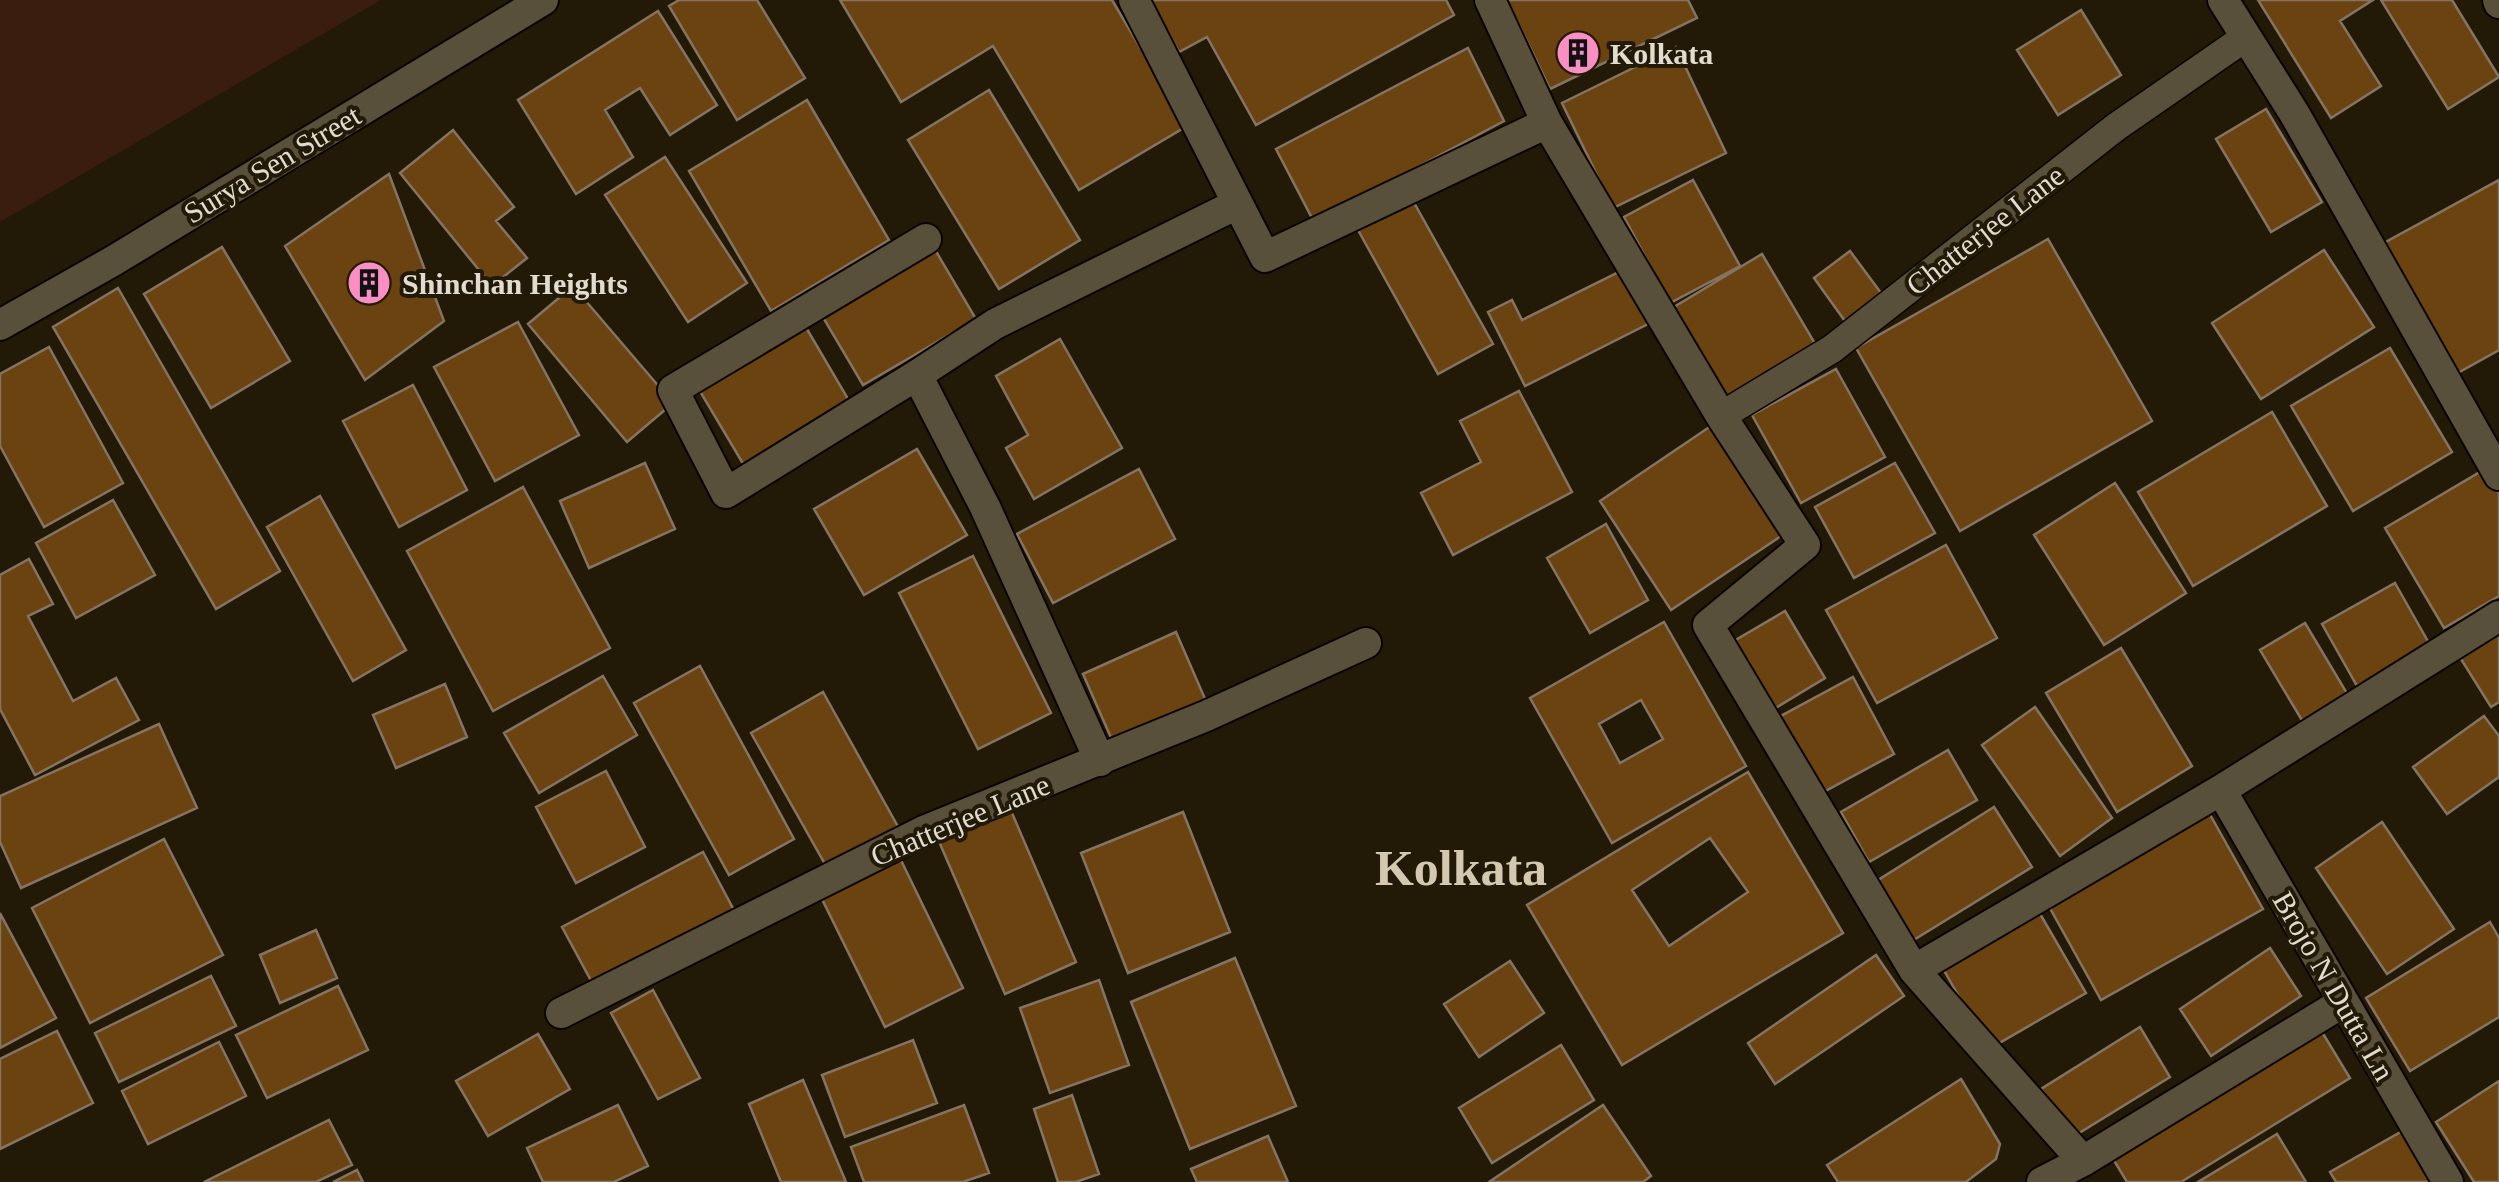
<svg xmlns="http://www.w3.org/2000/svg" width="2499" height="1182" viewBox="0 0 2499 1182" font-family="Georgia,serif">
<rect width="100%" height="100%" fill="#221a07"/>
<path fill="#3a1d0e" d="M0,0H381L0,222Z"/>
<path fill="#6a4310" stroke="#857463" stroke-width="2.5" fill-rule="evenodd" d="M679,0H757L805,78L737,120L669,6Z
M840,0H1112L1187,126L1079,190L993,46L901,102Z
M1150,0H1446L1454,15L1256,125L1207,37L1179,52Z
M1507,0H1688L1697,18L1550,89Z
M2258,0H2373L2340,21L2381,86L2331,118Z
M2381,0H2452L2499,77L2448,109Z
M2081,10L2121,75L2058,115L2017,50Z
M658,11L717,105L670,135L640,88L605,110L633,157L576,194L518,100Z
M1676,47L1726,153L1613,208L1562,103Z
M1468,48L1504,121L1314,222L1276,149Z
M989,90L1080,240L999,289L908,140Z
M807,100L889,240L771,311L689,171Z
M2266,109L2322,202L2271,232L2216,139Z
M453,130L514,207L496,221L527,258L492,286L400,173Z
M665,157L747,283L688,322L605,195Z
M389,174L444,321L365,380L285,246Z
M1693,180L1740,266L1670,303L1624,217Z
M2499,180V350L2454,375L2382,244Z
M1412,199L1493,344L1438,374L1358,230Z
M2048,239L2152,421L1960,531L1856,348Z
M222,247L290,361L211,408L144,294Z
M934,248L976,319L863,385L821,314Z
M2324,250L2374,327L2261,399L2212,323Z
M1850,251L1884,297L1847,324L1814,278Z
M1762,254L1820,352L1727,408L1669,310Z
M1623,270L1650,323L1525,386L1488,312L1512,300L1522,320Z
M573,286L673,403L627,442L528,324Z
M118,288L280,571L216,609L53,327Z
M518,322L579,435L495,481L434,367Z
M804,324L851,404L745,467L698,388Z
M1060,339L1122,448L1034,499L1006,448L1028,435L996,376Z
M49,347L123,483L44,527L0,446V374Z
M2390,348L2452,452L2353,511L2291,406Z
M1836,369L1885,457L1801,503L1752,415Z
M413,385L467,490L399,527L343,421Z
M1519,391L1572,492L1453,555L1421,493L1481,462L1460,421Z
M2272,412L2327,506L2193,586L2138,492Z
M1711,426L1784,534L1671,610L1600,501Z
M917,449L967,535L864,595L814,509Z
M645,463L675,529L589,568L560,501Z
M1895,463L1935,533L1854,578L1815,507Z
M1139,469L1175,539L1053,603L1017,534Z
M2485,469L2499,493V596L2444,628L2385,528Z
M2115,483L2186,593L2104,645L2034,535Z
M523,487L610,648L493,711L407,551Z
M320,496L406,650L353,681L267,527Z
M113,500L155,575L76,618L36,543Z
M1606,524L1648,600L1590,633L1547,558Z
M1946,545L1997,638L1877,703L1826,610Z
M973,556L1051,713L978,749L899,593Z
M29,559L53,604L28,616L73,701L116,678L139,720L35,775L0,709V575Z
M2395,583L2434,652L2361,693L2322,624Z
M1785,611L1825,678L1774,709L1734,641Z
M1664,622L1746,766L1612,843L1530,698ZM1641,700L1663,739L1620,763L1599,724Z
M2305,623L2348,695L2303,722L2260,650Z
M2499,630V702L2491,707L2459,656Z
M1176,632L1209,708L1116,749L1083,674Z
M2121,648L2192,766L2117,812L2046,693Z
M700,666L794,839L729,875L634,703Z
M603,676L637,735L539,793L504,733Z
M1853,677L1894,754L1818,795L1777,718Z
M445,684L467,737L396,768L373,715Z
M823,692L901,832L830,873L751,733Z
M2035,707L2112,818L2060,856L1982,745Z
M2484,716L2499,736V777L2447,814L2413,767Z
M159,724L197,808L21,888L0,842V796Z
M1948,750L1977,800L1869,862L1841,812Z
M606,771L645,847L576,883L536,807Z
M1748,772L1843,933L1622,1065L1527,905ZM1710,838L1748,892L1669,946L1632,890Z
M1009,806L1076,962L1005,994L937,837Z
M1994,807L2032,867L1912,941L1875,882Z
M2208,811L2263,909L2101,1000L2046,901Z
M1183,812L1230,932L1128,973L1081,853Z
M2382,822L2454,929L2387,974L2316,868Z
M164,839L223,955L90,1023L32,908Z
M703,852L735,912L595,988L562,927Z
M898,854L963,988L885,1027L819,893Z
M2039,912L2086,993L1989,1049L1942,967Z
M0,913L56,1018L0,1048Z
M2490,922L2499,938V1017L2410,1071L2366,998Z
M316,930L337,978L280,1003L260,955Z
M2270,948L2301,996L2211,1056L2180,1009Z
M1876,955L1904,996L1775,1084L1748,1043Z
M1235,958L1296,1106L1190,1149L1131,1002Z
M1510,961L1544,1013L1479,1057L1444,1004Z
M211,976L236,1026L119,1082L95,1033Z
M1099,980L1129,1065L1050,1093L1020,1008Z
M338,986L368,1050L267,1098L236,1035Z
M653,990L700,1078L658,1099L611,1013Z
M2140,1027L2170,1077L2071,1138L2041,1089Z
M2319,1027L2350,1078L2181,1182H2127L2110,1154Z
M57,1031L93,1103L0,1149V1059Z
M538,1034L570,1089L488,1136L456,1081Z
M913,1040L937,1103L845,1137L822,1075Z
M219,1042L246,1096L148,1144L122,1091Z
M1561,1045L1594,1100L1492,1163L1459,1108Z
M1961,1079L2000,1144L1996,1159L1966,1182H1838L1827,1165Z
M803,1080L846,1182H781L749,1104Z
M2499,1081V1182H2474L2436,1122Z
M1072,1095L1099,1174L1076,1182H1058L1034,1109Z
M618,1105L648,1166L614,1182H543L527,1148Z
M964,1105L989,1173L963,1182H864L851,1147Z
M1603,1105L1651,1176L1643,1182H1489Z
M329,1120L352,1165L316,1182H204Z
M2406,1129L2435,1182H2336L2330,1172Z
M2277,1134L2306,1182H2198Z
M1268,1136L1288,1182H1197L1191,1169Z
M357,1170L363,1182H333Z"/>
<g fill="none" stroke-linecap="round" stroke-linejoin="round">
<defs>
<path id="lane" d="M1721,416L1832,349L2116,127L2246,37"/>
<path id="street" d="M1134,0L1265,257L1547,123
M1490,0L1547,123L1721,416L1805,545L1708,625L1914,970L2083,1161
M2223,0L2294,113L2499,475
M2498,0L2499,3
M917,375L726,493L673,390L926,239
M1100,761L985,507L917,375L995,324L1237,204
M2221,790L2448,1182
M1914,970L2221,790L2499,616
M561,1013L924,831L1206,716L1366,643
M2042,1182L2083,1161L2342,1003"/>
<path id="secondary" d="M0,325L113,261L543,0"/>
</defs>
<use href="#lane" stroke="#0b0500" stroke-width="31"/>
<use href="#street" stroke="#0b0500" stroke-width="34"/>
<use href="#secondary" stroke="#0b0500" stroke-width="34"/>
<use href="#lane" stroke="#59503b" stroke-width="28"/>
<use href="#street" stroke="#59503b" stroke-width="30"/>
<use href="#secondary" stroke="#59503b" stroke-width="30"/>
</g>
<defs>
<symbol id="building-disc" viewBox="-11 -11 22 22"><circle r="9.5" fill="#fb8fc4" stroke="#221a07"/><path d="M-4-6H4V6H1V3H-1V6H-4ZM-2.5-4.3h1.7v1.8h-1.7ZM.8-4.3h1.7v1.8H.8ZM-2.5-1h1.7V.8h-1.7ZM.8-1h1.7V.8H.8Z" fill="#111"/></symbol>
</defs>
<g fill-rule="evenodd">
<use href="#building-disc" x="1553" y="28" width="50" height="50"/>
<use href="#building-disc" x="344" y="258" width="50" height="50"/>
</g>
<g text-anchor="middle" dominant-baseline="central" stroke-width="8" stroke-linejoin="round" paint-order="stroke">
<g font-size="30" font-weight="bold" fill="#e1dbd0" stroke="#221a07" text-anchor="start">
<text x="1610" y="53">Kolkata</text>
<text x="402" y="283">Shinchan Heights</text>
</g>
<g font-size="30" fill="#e1dbd0" stroke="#221a07">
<text transform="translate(272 164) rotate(-31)">Surya Sen Street</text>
<text transform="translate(1985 230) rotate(-38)">Chatterjee Lane</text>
<text transform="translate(960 820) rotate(-23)">Chatterjee Lane</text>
<text transform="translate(2334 986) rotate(60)">Brojo N Dutta Ln</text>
</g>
<g font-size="50" font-weight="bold" fill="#d3c9b1" stroke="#221a07">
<text x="1461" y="868">Kolkata</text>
</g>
</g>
</svg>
